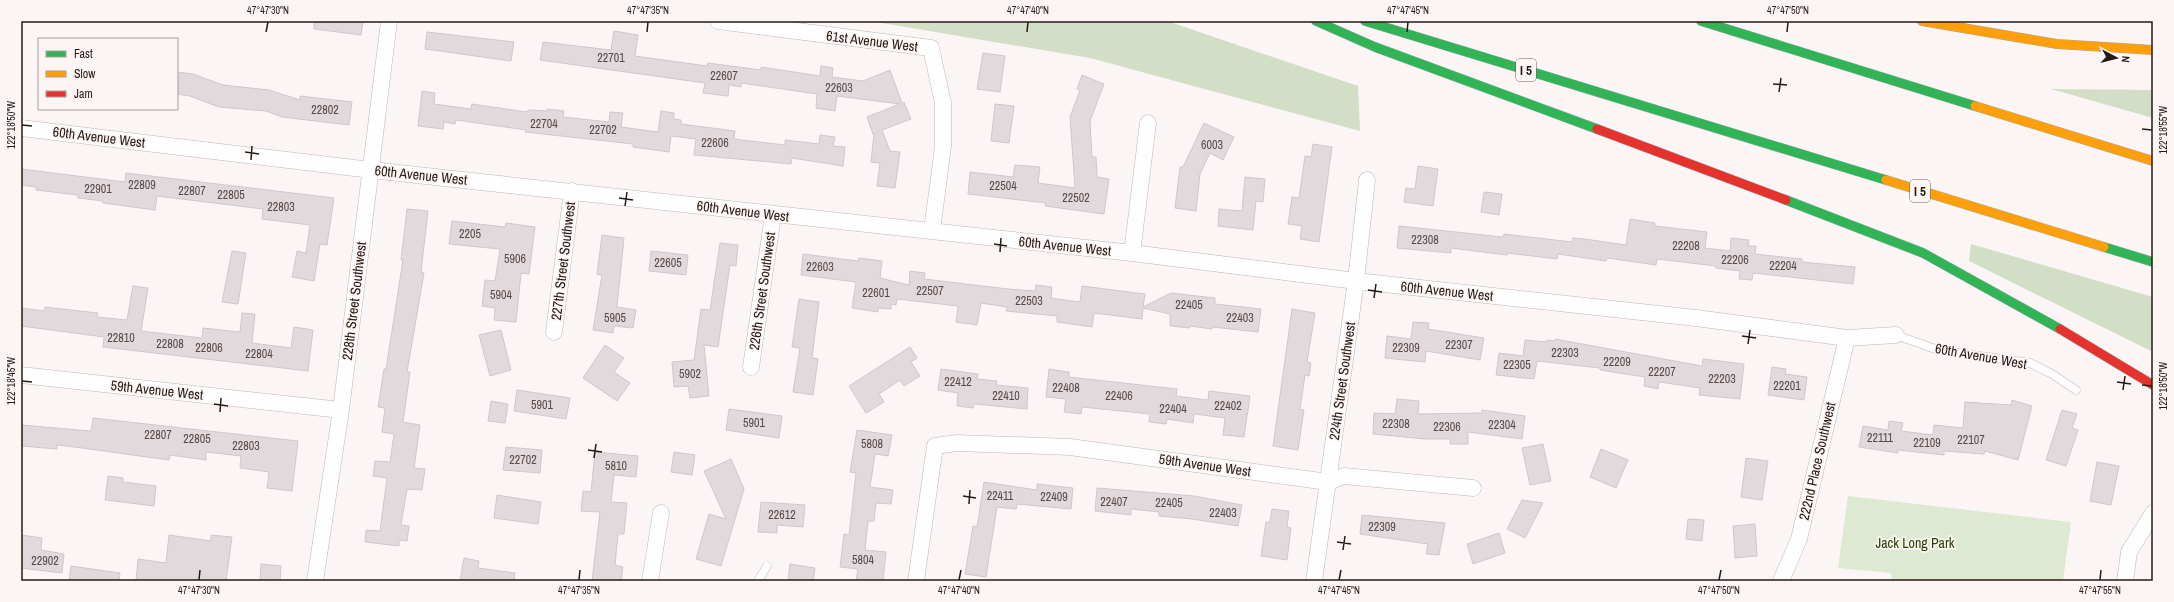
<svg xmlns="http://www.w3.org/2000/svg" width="2174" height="602" viewBox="0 0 2174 602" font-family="'Archivo Narrow',sans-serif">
<rect width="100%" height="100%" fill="#fbf6f5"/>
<path fill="#dee9d2" d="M1848,496L2071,522L2063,581H1892L1891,573L1838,568Z"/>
<path fill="#d3dec6" d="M870,21H1167L1358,86L1360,131L1090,58Z
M2051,89L2153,90V118Z
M1971,244L2153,297V352L1969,261Z"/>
<path fill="#e2d9dc" stroke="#d0c7ca" d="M314,21H363L361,35L314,29Z
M614,31L638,35L635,56L707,66L708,63L761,70V67L820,76L821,66L833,68L832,77L863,81L890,70L902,103L904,102L911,119L882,130L890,151L900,152L895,188L877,186L880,163L871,162L874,133L873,134L867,117L900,104L837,96L835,111L816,108L817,94L741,83V87L729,85L728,96L703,93L705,83L540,60L543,42L611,50Z
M427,32L514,42L511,61L425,49Z
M983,53L1005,56L1000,92L977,89Z
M177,72L193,74L223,85L269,90L300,100V96L352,102L349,125L282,117L266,111L219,107L190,96L177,94Z
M1082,75L1104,84L1090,121L1092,157H1096L1097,177L1109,179L1104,214L1045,206L1046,203L968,194L970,172L1013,177L1015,165L1040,167L1038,183L1075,188L1070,117L1080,90L1077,89Z
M422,91L435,93L434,104L471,109L472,104L527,112L528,110L547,111V109L564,111L563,117L609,122L610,112L623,113L621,127L658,132L661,111L674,113V119L681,120V124L735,131L734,139L785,145V140L819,144L820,135L835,137L833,146L845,147L843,166L792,158L791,164L694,155L696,139L671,136L669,152L633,147V144L525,132L526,130L456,120L455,124L444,122L443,129L418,126Z
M995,104L1014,106L1009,143L991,141Z
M1204,123L1234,137L1223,160L1210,153L1200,174L1196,211L1175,208L1180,167H1183Z
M1313,144L1332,147L1319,242L1300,239L1302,226L1288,224L1292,197L1299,198L1305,156L1311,157Z
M1418,166L1438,169L1433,206L1404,202L1406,188L1415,189Z
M21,169L125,182L126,173L334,198L327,245L320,244L314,281L292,277L297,251L306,253L310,225L262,219L263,209L157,196L155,210L103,203V201L78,198V195L36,190V187L21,185Z
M1245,177L1265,179L1263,202L1256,201L1253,230L1218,226L1219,209L1242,211Z
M1484,192L1502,194L1499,215L1481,212Z
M407,209L428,211L421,272L424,273L407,372H410L403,422L420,425L414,468L425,469L422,490L407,489L401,525L409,526L407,541L399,540V546L365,542L366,530L380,531L387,478L373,476L375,461L390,462L394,434L382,432L385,408L378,407L384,369H386L403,260H401Z
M1630,219L1655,223V226L1707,232L1705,248L1730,251L1731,238L1749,240L1748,246H1756L1755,254L1802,259V262L1855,267L1853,284L1753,273L1752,280L1739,279L1740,271L1716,268V266L1657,259L1656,265L1607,258L1606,261L1558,254L1557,259L1507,253V255L1451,248V253L1397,248L1399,226L1503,237L1504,234L1572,242L1573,238L1585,239L1626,245Z
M452,221L505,227L506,223L535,227L529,274L521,273L516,322L494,320L495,308L482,306L485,280L495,281L500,249L449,244Z
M602,235L624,238L617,307L636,310L633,328L614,326L613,333L593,330L602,275L597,274Z
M720,243L738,245L736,266L730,265L718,347L704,345L709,396L690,398L688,386L674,387L672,362L694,360L701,309L710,310Z
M232,251L246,253L238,304L222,302Z
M651,251L688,255L686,275L649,271Z
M803,254L858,261L859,258L882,261L880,278L909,285L910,271L925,273L924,279L1008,289L1035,291L1036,285L1052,287L1051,298L1080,302L1082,286L1145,294L1143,307L1171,293L1215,298V304L1261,309L1258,332L1212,327V329L1190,326V328L1170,326V314L1143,308L1142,319L1094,313L1092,327L1057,322V316L1006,311L1007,307L981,303L977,325L956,322L958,306L897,299L896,305L891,304V309L878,308V312L852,308L856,282L801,275Z
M133,286L148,288L141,331L202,338L203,328L240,332L242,313L255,314L252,343L291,348L294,327L313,330L308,371L103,347L104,337L21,326V308L44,311L45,307L98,313L97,317L127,320Z
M799,299L819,302L812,358L818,359L813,395L793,392L800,348L792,347Z
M1292,309L1315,313L1307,362L1311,363L1309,376L1305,375L1300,409L1304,410L1298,450L1273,446Z
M1413,322L1429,323L1428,329L1484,338L1480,360L1426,351L1425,362L1385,358L1387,336L1411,339Z
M501,330L511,370L490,376L479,335Z
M1555,339L1702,366L1703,359L1744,364L1740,399L1699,395L1700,388L1659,382L1658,389L1644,386L1645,377L1600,370V368L1537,361L1534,379L1496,375L1499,353L1523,356L1525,340L1547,342V340L1555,341Z
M605,345L624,358L614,372L630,383L617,401L583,378Z
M910,347L917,358L911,362L920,376L904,386L900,380L879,394L884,402L866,413L849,386Z
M1772,367L1786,369L1785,374L1807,377L1804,400L1768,395Z
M941,369L978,374L977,379L997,381L996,385L1028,388L1027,409L974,404L973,408L957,406L958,393L938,390Z
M1049,369L1069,372V377L1177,389L1176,396L1208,400L1209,391L1250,396L1244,437L1223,435L1225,418L1194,414L1193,423L1167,419L1166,424L1149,422L1150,414L1082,407L1081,414L1064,412L1066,399L1046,397Z
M517,390L570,398L566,419L514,411Z
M1397,399L1419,401L1418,414L1482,413V410L1525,416L1522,439L1468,432V444H1450V439H1425L1373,434L1374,413L1395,414Z
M2012,400L2032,406L2018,460L1985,451L1984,454L1944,451V455L1898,450V453L1859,447L1863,426L1888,430L1889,421L1903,423L1901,431L1933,435L1934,425L1963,428L1965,402L2011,405Z
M491,401L508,404L505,423L488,421Z
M729,409L782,416L779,438L726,430Z
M2062,410L2077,414L2072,428L2078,430L2066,466L2046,460Z
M93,418L298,441L292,491L267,488L269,472L240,468L241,456L206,452V460L170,455L169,460L82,448L57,445V449L21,446V425L91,431Z
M857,430L892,435L888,456L875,454L870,487L893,490L891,504L876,503L874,521H868L865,550L886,552L883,581H856L858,569L840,567L844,534L849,535L856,473L850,472Z
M1543,444L1551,481L1530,485L1522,448Z
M506,447L542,450L540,473L503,470Z
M1601,449L1628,460L1616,488L1590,477Z
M595,452L638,456L636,477L614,475L611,502L627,503L624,534H618L615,565L623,567L621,581H592L600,512L581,511L583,491L591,492Z
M674,452L695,455L692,475L671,472Z
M1746,458L1768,461L1762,500L1741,497Z
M731,459L744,489L721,566L696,559L709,514L726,519L704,471Z
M2097,462L2119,466L2111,505L2090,501Z
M108,476L123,478V482L156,486L154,506L105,500Z
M984,482L1037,490V484L1073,488L1071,509L1017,504L1016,509L997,507L986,577L965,574L973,526L977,527Z
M1097,488L1194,496L1242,505L1238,526L1192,519L1159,516V512L1131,509V515L1095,511Z
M497,495L541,502L538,524L494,518Z
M1522,500L1543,503L1525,538L1507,529Z
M761,502L805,505L803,527L777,525V533L758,532Z
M1272,509L1289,511L1287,527L1291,528L1287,560L1261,556L1266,522H1270Z
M1362,515L1445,523L1439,555L1426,554L1428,544L1360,534Z
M1688,519L1704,520L1702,541L1686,539Z
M1755,524L1757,556L1735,558L1733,526Z
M1499,533L1505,553L1473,564L1467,544Z
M21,535L42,538L41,550L64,554L62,573L21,568Z
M169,535L211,541V535L232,537L226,581H136L138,559L166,563Z
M464,558L479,561L478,568L515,573L514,581H460Z
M261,564L281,566L280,581H260Z
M790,564L815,568L813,581H788Z
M71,566L120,573L119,581H69Z"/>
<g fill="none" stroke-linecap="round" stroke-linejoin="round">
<defs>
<path id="lane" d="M1896,335L1938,350L2030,363L2052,374L2076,390
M758,581L767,566"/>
<path id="street" d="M718,21L931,48L943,103V146L932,231
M21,128L371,170L1132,253L1356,281L1696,318L1847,338L1896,335
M1132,253L1148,123
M554,332L572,191
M751,367L773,215
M21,375L341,410
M315,581L341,410L389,21
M650,581L661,513
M916,581L935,446L957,443L1070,447L1328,482L1344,476L1473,488
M1314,581L1356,281L1367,180
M1781,581L1799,539L1847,338
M2125,581L2129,552L2153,513"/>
<path id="fast" d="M1316,21L1375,47L1597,129
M1365,21L1886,180
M1701,21L1975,106
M1786,200L1923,253L2060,329
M2104,247L2153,262"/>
<path id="slow" d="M1922,21L2057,44L2153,50
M1975,106L2153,161
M1886,180L2104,247"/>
<path id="jam" d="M1597,129L1786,200
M2060,329L2153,385"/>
</defs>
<use href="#lane" stroke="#beb5b2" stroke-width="9"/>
<use href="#street" stroke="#beb5b2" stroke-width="17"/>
<use href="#fast" stroke="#a0aaac" stroke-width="10"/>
<use href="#slow" stroke="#a0aaac" stroke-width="10"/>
<use href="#jam" stroke="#a0aaac" stroke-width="10"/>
<use href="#lane" stroke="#fefefe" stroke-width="8"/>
<use href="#street" stroke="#fefefe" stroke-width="16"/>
<use href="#fast" stroke="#30b455" stroke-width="9"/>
<use href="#slow" stroke="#ff9f0a" stroke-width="9"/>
<use href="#jam" stroke="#e5322d" stroke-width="9"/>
</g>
<path fill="none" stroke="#271a15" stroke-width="1.5" d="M266,32L268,22M647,32L648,22M1027,32L1028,22M1407,32L1408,22M1787,32L1788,22M1773,84L1787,85M1779,92L1781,78M22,125L32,126M2142,129L2152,130M245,152L259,154M251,160L252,146M619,198L633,200M625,206L627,192M994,244L1007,246M1000,252L1001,238M1368,290L1382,292M1374,298L1376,284M1742,336L1756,338M1748,344L1750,330M22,381L32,382M2117,382L2131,384M2142,385L2152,386M2123,390L2125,376M214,404L228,406M220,412L221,398M588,450L602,452M594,458L596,444M963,496L976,498M969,504L970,490M1337,542L1351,544M1343,550L1345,536M199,580L200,570M579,580L580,570M959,580L961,570M1339,580L1341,570M1719,580L1721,570M2100,580L2101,570"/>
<g text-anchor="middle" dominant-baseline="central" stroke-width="3.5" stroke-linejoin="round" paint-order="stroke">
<g font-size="12" fill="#564a47">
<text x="611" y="58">22701</text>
<text x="724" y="76">22607</text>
<text x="839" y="88">22603</text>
<text x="325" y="110">22802</text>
<text x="544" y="124">22704</text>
<text x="603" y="130">22702</text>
<text x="715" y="143">22606</text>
<text x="1212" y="145">6003</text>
<text x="142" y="185">22809</text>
<text x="1003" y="186">22504</text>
<text x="98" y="189">22901</text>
<text x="192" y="191">22807</text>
<text x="231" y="195">22805</text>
<text x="1076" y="198">22502</text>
<text x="281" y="207">22803</text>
<text x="470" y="234">2205</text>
<text x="1425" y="240">22308</text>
<text x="1686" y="246">22208</text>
<text x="515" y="259">5906</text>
<text x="1735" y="260">22206</text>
<text x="668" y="263">22605</text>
<text x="1783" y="266">22204</text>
<text x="820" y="267">22603</text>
<text x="930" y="291">22507</text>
<text x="876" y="293">22601</text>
<text x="501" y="295">5904</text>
<text x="1029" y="301">22503</text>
<text x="1189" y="305">22405</text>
<text x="615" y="318">5905</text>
<text x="1240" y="318">22403</text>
<text x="121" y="338">22810</text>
<text x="170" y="344">22808</text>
<text x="1459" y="345">22307</text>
<text x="209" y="348">22806</text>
<text x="1406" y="348">22309</text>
<text x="1565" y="353">22303</text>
<text x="259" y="354">22804</text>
<text x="1617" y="362">22209</text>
<text x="1517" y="365">22305</text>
<text x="1662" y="372">22207</text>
<text x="690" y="374">5902</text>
<text x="1722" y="379">22203</text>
<text x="958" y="382">22412</text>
<text x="1787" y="386">22201</text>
<text x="1066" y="388">22408</text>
<text x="1006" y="396">22410</text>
<text x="1119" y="396">22406</text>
<text x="542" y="405">5901</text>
<text x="1228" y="406">22402</text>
<text x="1173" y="409">22404</text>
<text x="754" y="423">5901</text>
<text x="1396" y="424">22308</text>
<text x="1502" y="425">22304</text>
<text x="1447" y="427">22306</text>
<text x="158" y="435">22807</text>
<text x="1880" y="438">22111</text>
<text x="197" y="439">22805</text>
<text x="1971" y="440">22107</text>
<text x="1927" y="443">22109</text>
<text x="872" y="444">5808</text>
<text x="246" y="446">22803</text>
<text x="523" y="460">22702</text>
<text x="616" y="466">5810</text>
<text x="1000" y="496">22411</text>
<text x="1054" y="497">22409</text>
<text x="1114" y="502">22407</text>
<text x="1169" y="503">22405</text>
<text x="1223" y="513">22403</text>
<text x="782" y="515">22612</text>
<text x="1382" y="527">22309</text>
<text x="863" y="560">5804</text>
<text x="45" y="561">22902</text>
</g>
<g fill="#fdf5f3" stroke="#675c58" stroke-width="1">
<rect x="1516" y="59" width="20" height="22" rx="3"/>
<rect x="1910" y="180" width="20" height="22" rx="3"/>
</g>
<g font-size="13" font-weight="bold" fill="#271a15">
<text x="1526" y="70">I 5</text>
<text x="1920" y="191">I 5</text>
</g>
<g font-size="14" fill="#271a15" stroke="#fdf5f3">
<text transform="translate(872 41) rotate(7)">61st Avenue West</text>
<text transform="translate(99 137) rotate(7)">60th Avenue West</text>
<text transform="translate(421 175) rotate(6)">60th Avenue West</text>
<text transform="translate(743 211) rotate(7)">60th Avenue West</text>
<text transform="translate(1065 246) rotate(6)">60th Avenue West</text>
<text transform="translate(563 261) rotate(-83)">227th Street Southwest</text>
<text transform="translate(762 291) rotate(-82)">226th Street Southwest</text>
<text transform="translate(1447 291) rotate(6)">60th Avenue West</text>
<text transform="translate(354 301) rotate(-83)">228th Street Southwest</text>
<text transform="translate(1981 356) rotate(10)">60th Avenue West</text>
<text transform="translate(1342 381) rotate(-82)">224th Street Southwest</text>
<text transform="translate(157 390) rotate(6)">59th Avenue West</text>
<text transform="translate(1817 461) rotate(-77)">222nd Place Southwest</text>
<text transform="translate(1205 465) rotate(8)">59th Avenue West</text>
</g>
<g font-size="14" fill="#254202" stroke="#fdf5f3">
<text x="1915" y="543">Jack Long Park</text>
</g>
</g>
<rect width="2174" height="602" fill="none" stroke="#fdf5f3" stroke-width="44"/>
<rect x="38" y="38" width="140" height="72" fill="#fdf5f3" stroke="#a79d9a"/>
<rect x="46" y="51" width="20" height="6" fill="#30b455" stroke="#a79d9a"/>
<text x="74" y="58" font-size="12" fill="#271a15">Fast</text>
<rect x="46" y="71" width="20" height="6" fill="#ff9f0a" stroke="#a79d9a"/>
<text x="74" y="78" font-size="12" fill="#271a15">Slow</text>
<rect x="46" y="91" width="20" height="6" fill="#e5322d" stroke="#a79d9a"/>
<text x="74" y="98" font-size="12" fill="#271a15">Jam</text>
<g transform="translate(2116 58) rotate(97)" stroke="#fdf5f3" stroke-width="3" paint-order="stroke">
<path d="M0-3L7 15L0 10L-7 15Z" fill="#271a15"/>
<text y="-6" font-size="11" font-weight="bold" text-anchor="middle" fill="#271a15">N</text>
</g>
<rect x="22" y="22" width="2130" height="558" fill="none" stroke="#271a15" stroke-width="1.5"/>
<g font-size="10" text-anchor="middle" fill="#271a15">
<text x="268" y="14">47°47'30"N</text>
<text x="648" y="14">47°47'35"N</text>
<text x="1028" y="14">47°47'40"N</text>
<text x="1408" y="14">47°47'45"N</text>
<text x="1788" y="14">47°47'50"N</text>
<text transform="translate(11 125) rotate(-90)" y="4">122°18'50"W</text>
<text transform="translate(2163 130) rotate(-90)" y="4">122°18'55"W</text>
<text transform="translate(11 381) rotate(-90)" y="4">122°18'45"W</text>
<text transform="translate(2163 386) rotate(-90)" y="4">122°18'50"W</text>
<text x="199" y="594">47°47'30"N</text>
<text x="579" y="594">47°47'35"N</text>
<text x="959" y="594">47°47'40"N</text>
<text x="1339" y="594">47°47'45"N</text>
<text x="1719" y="594">47°47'50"N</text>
<text x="2100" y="594">47°47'55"N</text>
</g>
</svg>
